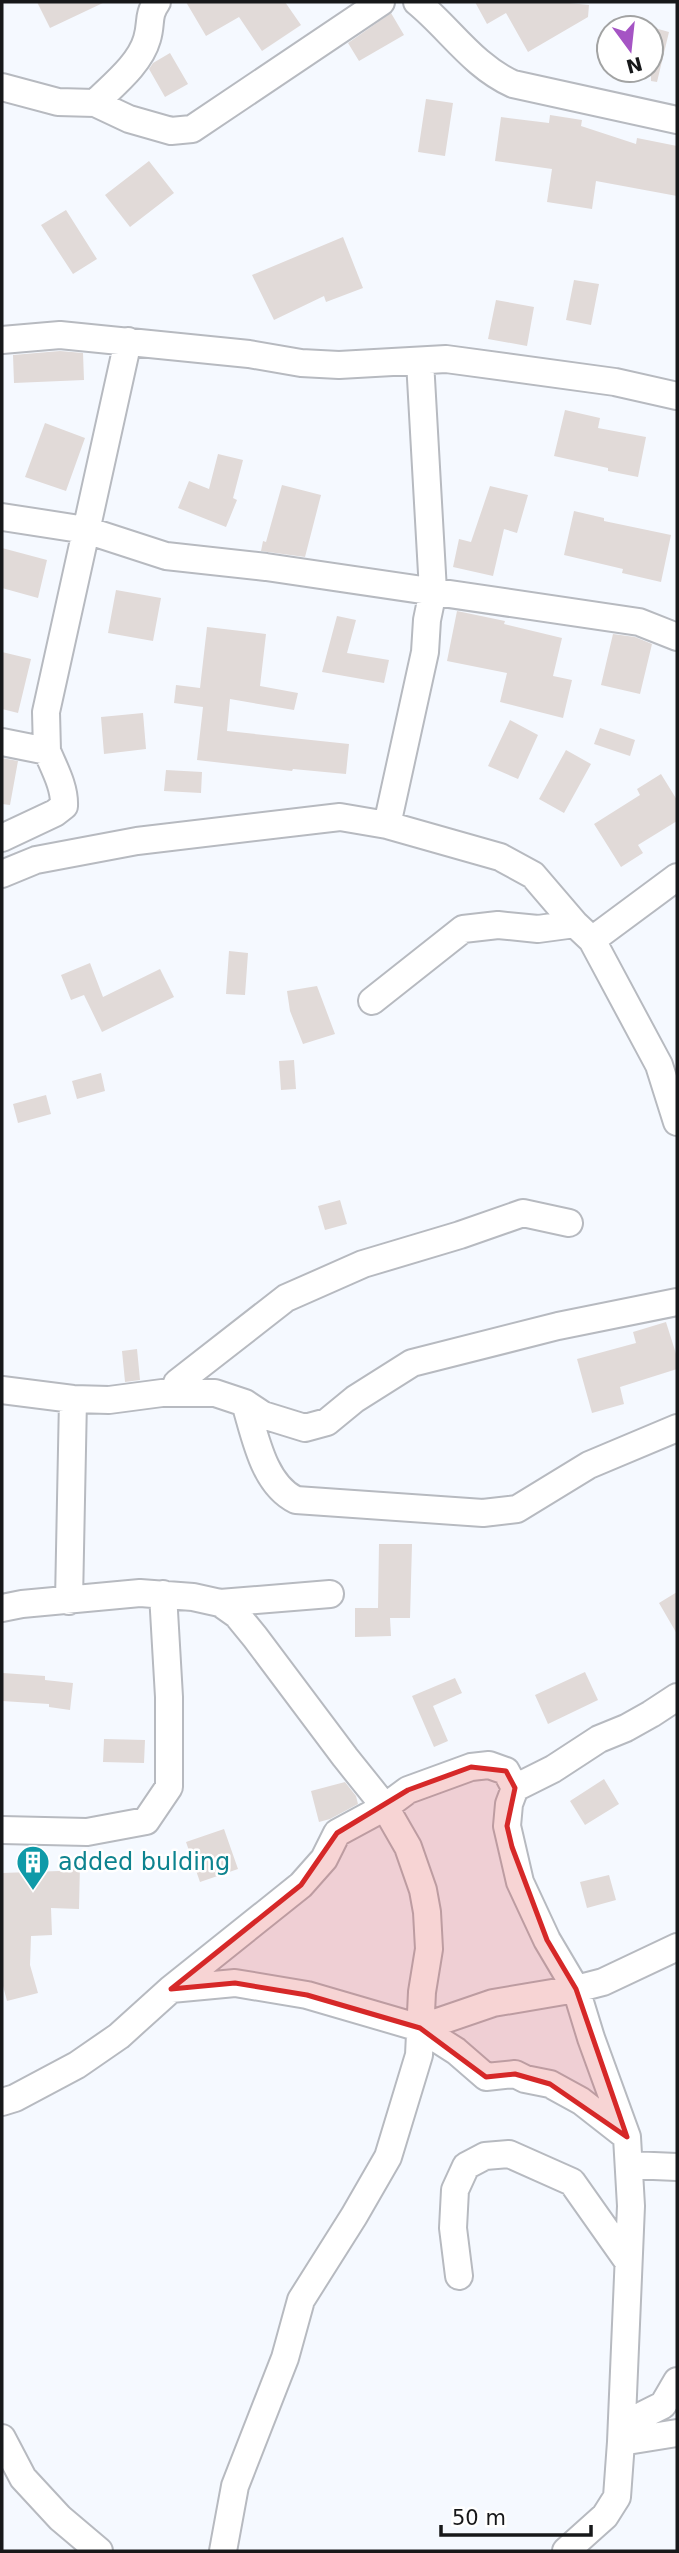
<svg xmlns="http://www.w3.org/2000/svg" width="679" height="2553" viewBox="0 0 679 2553" font-family="'DejaVu Sans',sans-serif">
<rect width="100%" height="100%" fill="#f5f9ff"/>
<path fill="#e1dad8" d="M37,2H105L50,28Z
M186,2H285L301,25L262,51L239,17L206,36Z
M475,2H559L589,5L588,17L528,52L506,13L487,24Z
M391,13L404,35L359,61L348,43Z
M651,27L669,32L657,82L651,81Z
M170,53L188,84L165,97L149,69L153,63Z
M426,99L453,103L445,156L418,152Z
M550,115L582,120L581,126L636,144L637,138L677,146V196L596,181L592,209L547,202L552,169L495,161L501,117L549,123Z
M149,161L174,193L130,227L105,195Z
M66,210L97,259L73,274L41,225Z
M343,237L363,288L326,302L324,296L274,320L252,275Z
M574,280L599,284L591,325L566,320Z
M496,300L534,307L527,346L488,339Z
M60,351L83,353L84,380L14,383L13,355Z
M565,410L600,418L598,428L646,437L638,477L608,471V468L554,456Z
M45,423L85,438L66,491L25,477Z
M218,454L243,460L233,498L237,500L226,527L178,508L189,481L209,489Z
M282,485L321,495L305,557L261,551L263,541L266,542Z
M490,486L528,495L517,533L504,529L493,576L453,567L459,539L471,542Z
M574,511L604,518V521L671,535L661,582L622,573L623,569L564,555Z
M2,548L47,560L38,598L2,588Z
M116,590L161,598L153,641L108,633Z
M457,611L505,621L504,624L562,638L553,676L572,680L563,718L500,702L507,673L447,661Z
M337,616L356,620L347,653L389,660L384,683L322,672Z
M207,627L266,634L260,686L298,693L294,710L230,699L227,731L349,744L346,774L293,769L292,771L197,760L203,707L174,703L176,685L200,688Z
M613,634L635,637L652,644L640,694L601,685Z
M2,652L31,659L18,713L2,709Z
M143,713L146,749L104,754L101,717Z
M510,720L538,735L518,779L488,766Z
M600,728L635,740L630,756L594,744Z
M566,750L591,764L564,813L539,799Z
M2,758L18,761L10,805L2,804Z
M166,770L202,772L201,793L164,791Z
M661,774L677,800V821L638,845L643,853L621,867L594,824L640,795L637,789Z
M229,951L248,953L245,995L226,994Z
M90,963L103,997L160,969L174,997L102,1032L84,995L71,1000L61,975Z
M317,986L335,1034L303,1044L290,1011L287,991Z
M294,1060L296,1089L281,1090L279,1061Z
M101,1073L105,1091L77,1099L72,1081Z
M46,1095L51,1114L18,1123L13,1104Z
M340,1200L347,1224L325,1230L318,1206Z
M666,1322L677,1357V1369L620,1387L624,1404L592,1413L577,1359L636,1343L633,1332Z
M137,1349L140,1380L125,1382L122,1351Z
M379,1544H412L410,1618H390L391,1636L355,1637V1608H378Z
M677,1592V1634L659,1603Z
M585,1672L598,1700L548,1724L535,1695Z
M3,1673L45,1676V1680L73,1683L70,1710L49,1707V1704L2,1701Z
M455,1678L462,1693L433,1706L448,1741L434,1747L412,1696Z
M104,1739L145,1740L144,1763L103,1762Z
M604,1779L619,1804L585,1825L570,1801Z
M345,1782L356,1796L358,1804L330,1819L319,1822L311,1791Z
M224,1829L238,1869L200,1882L186,1842Z
M60,1862L80,1863L79,1909L51,1908L52,1935L31,1936L30,1965L38,1993L7,2001L2,1982V1873L59,1871Z
M609,1875L616,1900L587,1908L580,1882Z"/>
<g fill="none" stroke-linecap="round" stroke-linejoin="round">
<defs>
<path id="minor" d="M417,2C450,29 473,66 513,84L677,120
M2,87L58,102L95,103L129,119L171,131L192,129L381,2
M95,103C113,85 140,64 147,39C152,23 147,16 157,2
M2,340L60,335L249,354L301,363L339,365L446,359L615,382L677,396
M2,517L86,530L166,556L266,567L639,622L677,637
M2,742L47,751L46,712L128,341
M387,825L425,652L427,620L433,591L420,361
M2,838L55,813L64,806C65,787 54,768 47,751
M2,874L36,860L137,841L340,817L387,825L500,857L533,875L575,924L592,940L659,1065L677,1122
M592,940L677,877
M372,1001L463,929L498,925L538,929L575,924
M2,1390L73,1399L109,1400L162,1393H215L245,1403L263,1415L305,1428L327,1422L355,1399L412,1363L558,1326L677,1302
M174,1393L177,1383L286,1298L363,1264L460,1235L523,1213L569,1223
M245,1403C255,1435 263,1484 296,1500L483,1513L517,1509L589,1465L677,1428
M69,1601L73,1399
M220,1603L330,1594
M2,1608L22,1604L140,1593L193,1597L220,1603L237,1615L255,1637L345,1757L385,1807L408,1847L423,1890L427,1912L429,1949L422,1992L419,2055L388,2157L354,2216L301,2300L285,2358L235,2486L223,2551
M677,1697L651,1714L626,1728L599,1739L553,1769L515,1788L509,1804L507,1826L520,1882L547,1940L576,1989L591,2038L627,2137L631,2206L621,2442L677,2433
M2,1830L87,1832L146,1821L169,1787V1697L163,1594
M171,1989L235,1983L307,1995L420,2028L456,2051L486,2077L515,2074L525,2079L550,2084L581,2101L627,2137
M420,2028L493,2003L576,1989L603,1982L677,1947
M2,2102L15,2098L77,2065L119,2036L171,1989L301,1885L324,1859L337,1833L385,1807L408,1790L471,1767L489,1765L506,1771L515,1788
M630,2165L677,2167
M459,2276L453,2228L455,2190L466,2166L485,2156L509,2154L572,2182L627,2260
M2,2438L23,2478L60,2518L99,2551
M566,2551L605,2516L617,2497L621,2442L643,2415L663,2405L677,2381"/>
</defs>
<use href="#minor" stroke="#b7bac0" stroke-width="30"/>
<use href="#minor" stroke="#fff" stroke-width="26"/>
</g>
<path fill="#d62828" fill-opacity="0.2" stroke="#d62828" stroke-width="5" stroke-linejoin="round" d="M471,1767L506,1771L515,1788L507,1826L512,1847L547,1940L576,1989L627,2137L550,2084L515,2074L486,2077L420,2028L307,1995L235,1983L171,1989L301,1885L337,1833L408,1790Z"/>
<defs>
<symbol id="building-pin" viewBox="-11 -11 22 30"><path d="M0 17L-7.5 6A9.5 9.5 0 1 1 7.5 6Z" fill="#0f9aa8" stroke="#fff"/><path d="M-4-6H4V6H1V3H-1V6H-4ZM-2.5-4.3h1.7v1.8h-1.7ZM.8-4.3h1.7v1.8H.8ZM-2.5-1h1.7V.8h-1.7ZM.8-1h1.7V.8H.8Z" fill="#fff"/></symbol>
</defs>
<g fill-rule="evenodd">
<use href="#building-pin" x="14" y="1843" width="38" height="52"/>
</g>
<g text-anchor="middle" dominant-baseline="central" stroke-width="5" stroke-linejoin="round" paint-order="stroke">
<g font-size="24" fill="#0d838f" stroke="#fff" text-anchor="start">
<text x="58" y="1862">added bulding</text>
</g>
</g>
<rect width="679" height="2553" fill="none" stroke="#17181a" stroke-width="7"/>
<g transform="translate(630 49) rotate(165)"><circle r="33" fill="#ffffff" stroke="#a2a3a3" stroke-width="2"/>
<path d="M0-5L12 26L0 18L-12 26Z" fill="#a554c4"/>
<text y="-10" font-size="19" font-weight="bold" text-anchor="middle" fill="#17181a">N</text>
</g>
<path d="M441 2525v10h150v-10" fill="none" stroke="#17181a" stroke-width="3.5"/>
<text x="452" y="2525" font-size="21" fill="#17181a" stroke="#ffffff" stroke-width="5" paint-order="stroke">50 m</text>
</svg>
